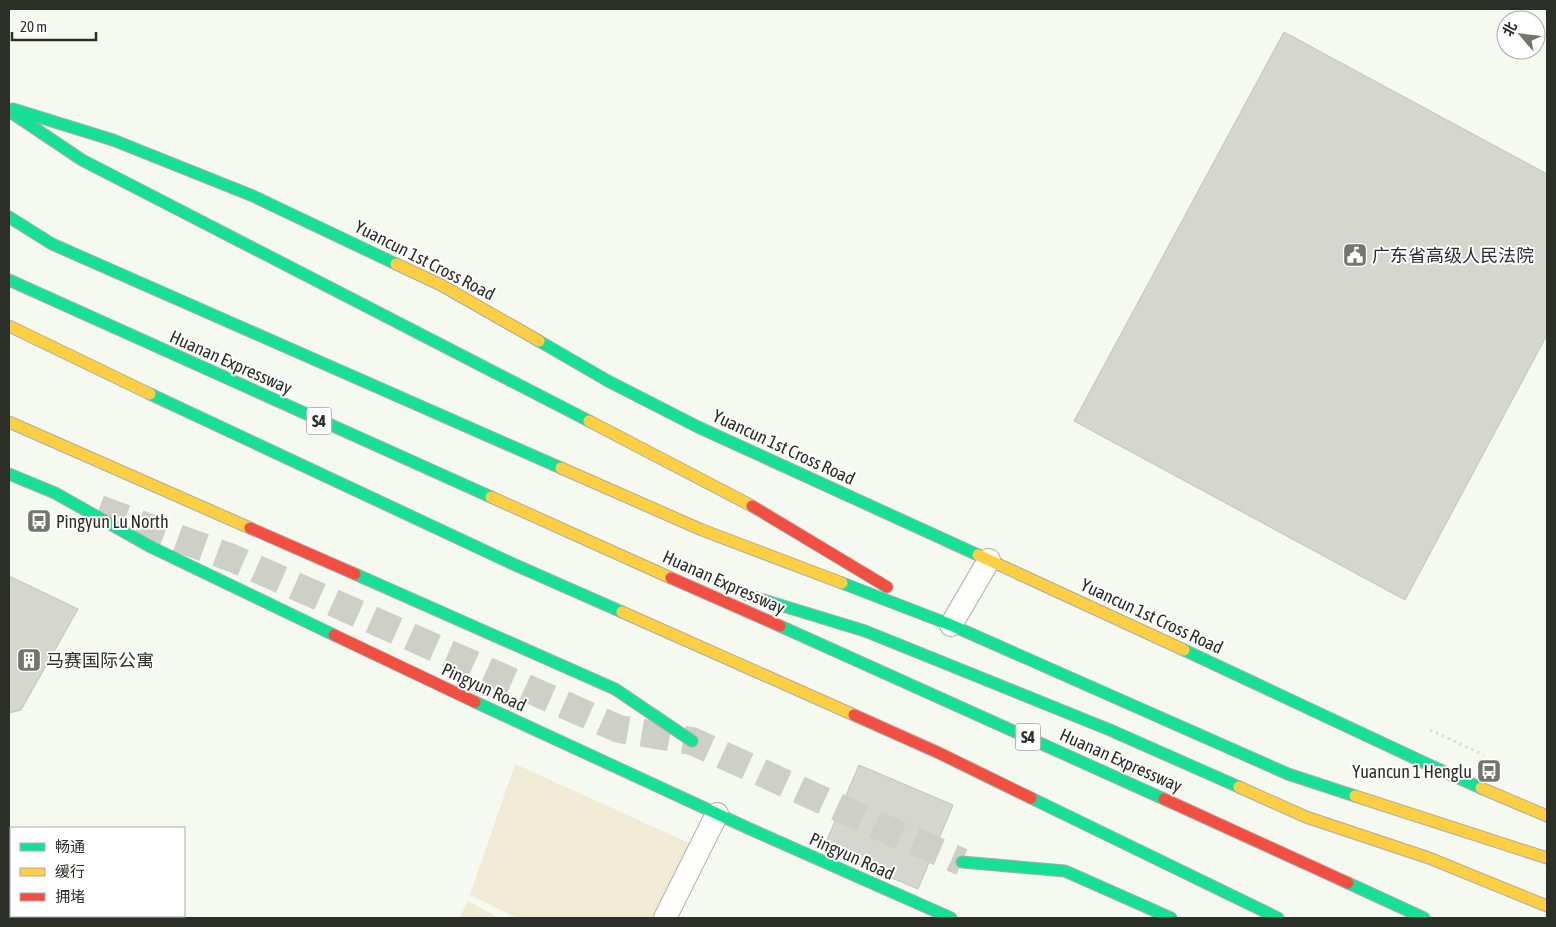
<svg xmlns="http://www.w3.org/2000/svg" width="1556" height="927" viewBox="0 0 1556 927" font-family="'Asap Condensed','Noto Sans SC',sans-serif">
<rect width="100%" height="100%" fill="#f6f9f0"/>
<path fill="#f1ead5" d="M515,764L691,844L661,918H517L470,895Z
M468,901L499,918H459Z"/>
<path fill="#d5d6ce" stroke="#c2c4bc" d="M1284,32L1547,174V335L1405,600L1074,421Z
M9,576L78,609L21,710L9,713Z
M859,765L953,805L918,889L823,849Z"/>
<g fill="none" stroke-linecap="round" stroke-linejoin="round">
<path stroke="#ced0c8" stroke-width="28" stroke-dasharray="28 14" stroke-linecap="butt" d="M99,509L232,558L619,729L692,741L888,830L962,862"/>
<defs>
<path id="street" d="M951,625L989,560
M665,918L717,814"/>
<path id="fast" d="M13,109L113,140L253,196L396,264
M9,111L82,160L589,421
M9,217L52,244L561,468
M9,280L491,497
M539,341L608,381L698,427L978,555
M150,394L513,564L622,612
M9,474L55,493L151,547L334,635
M355,574L615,689L692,741
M842,583L951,625L1288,774L1355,796
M747,595L865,631L1110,730L1239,787
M780,626L1164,799
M1184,650L1427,764L1481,788
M475,702L750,829L951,918
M1031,798L1278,918
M962,862L1065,871L1171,918
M1348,883L1424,918"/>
<path id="slow" d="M396,264L441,285L539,341
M9,326L150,394
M589,421L752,506
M9,422L250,528
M561,468L702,530L842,583
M491,497L671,578
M978,555L1184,650
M622,612L854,715
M1239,787L1306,817L1429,858L1547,906
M1481,788L1547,816
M1355,796L1547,858"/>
<path id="jam" d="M752,506L887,587
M250,528L355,574
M671,578L780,626
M334,635L475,702
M854,715L939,753L1031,798
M1164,799L1348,883"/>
</defs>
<use href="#street" stroke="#aaada6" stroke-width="24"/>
<use href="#fast" stroke="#aaada6" stroke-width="13"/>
<use href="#slow" stroke="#aaada6" stroke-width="13"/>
<use href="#jam" stroke="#aaada6" stroke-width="13"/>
<path stroke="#dddedc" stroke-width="3" stroke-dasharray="2.5 4" stroke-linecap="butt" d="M1430,730L1484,755"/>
<use href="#street" stroke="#fefefd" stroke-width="22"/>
<use href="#fast" stroke="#16e098" stroke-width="11"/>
<use href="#slow" stroke="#ffcf43" stroke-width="11"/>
<use href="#jam" stroke="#f24e42" stroke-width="11"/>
</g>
<defs>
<symbol id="civic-square" viewBox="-11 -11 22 22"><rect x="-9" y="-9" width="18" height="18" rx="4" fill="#73756e" stroke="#fff"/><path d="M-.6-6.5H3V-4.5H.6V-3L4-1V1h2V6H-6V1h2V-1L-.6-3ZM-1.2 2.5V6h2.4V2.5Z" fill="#fff"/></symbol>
<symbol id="bus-square" viewBox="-11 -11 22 22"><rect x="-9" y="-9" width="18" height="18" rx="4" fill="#73756e" stroke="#fff"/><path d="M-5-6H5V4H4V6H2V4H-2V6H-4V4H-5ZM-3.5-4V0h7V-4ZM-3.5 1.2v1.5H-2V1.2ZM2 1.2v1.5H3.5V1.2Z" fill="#fff"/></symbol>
<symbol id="building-square" viewBox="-11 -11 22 22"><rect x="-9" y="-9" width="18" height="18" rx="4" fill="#73756e" stroke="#fff"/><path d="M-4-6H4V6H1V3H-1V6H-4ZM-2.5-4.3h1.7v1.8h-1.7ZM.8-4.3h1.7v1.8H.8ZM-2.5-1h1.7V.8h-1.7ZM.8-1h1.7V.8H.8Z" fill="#fff"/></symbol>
</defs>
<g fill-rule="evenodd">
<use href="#civic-square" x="1341" y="241" width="28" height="28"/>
<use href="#bus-square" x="25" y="507" width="28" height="28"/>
<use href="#building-square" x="15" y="646" width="28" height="28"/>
<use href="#bus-square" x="1475" y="757" width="28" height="28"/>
</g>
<g text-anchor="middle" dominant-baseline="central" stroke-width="4" stroke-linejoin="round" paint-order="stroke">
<g fill="#fff" stroke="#6b6d68" stroke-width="1">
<rect x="306.5" y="407.5" width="25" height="27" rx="4"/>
<rect x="1015.5" y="723.5" width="25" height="27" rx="4"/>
</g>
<g font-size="16" font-weight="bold" fill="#2c2e28">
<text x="319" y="421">S4</text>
<text x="1028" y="737">S4</text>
</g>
<g font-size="18" fill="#2c2e28" stroke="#fff" text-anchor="start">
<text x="1372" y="255">广东省高级人民法院</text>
<text x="56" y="521">Pingyun Lu North</text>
<text x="46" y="660">马赛国际公寓</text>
<text x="1472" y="771" text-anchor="end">Yuancun 1 Henglu</text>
</g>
<g font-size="18" fill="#2c2e28" stroke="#fff">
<text transform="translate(425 260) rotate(27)">Yuancun 1st Cross Road</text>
<text transform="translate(231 362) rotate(24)">Huanan Expressway</text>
<text transform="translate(784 447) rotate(25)">Yuancun 1st Cross Road</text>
<text transform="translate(724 582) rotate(24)">Huanan Expressway</text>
<text transform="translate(1152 616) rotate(25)">Yuancun 1st Cross Road</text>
<text transform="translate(484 687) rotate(25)">Pingyun Road</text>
<text transform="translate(1121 760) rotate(24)">Huanan Expressway</text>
<text transform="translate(852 856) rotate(24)">Pingyun Road</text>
</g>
</g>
<rect width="1556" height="927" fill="none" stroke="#2c2e28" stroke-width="20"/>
<rect x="10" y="827" width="175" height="90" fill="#ffffff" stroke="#ababa9"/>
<rect x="20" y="843" width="25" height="8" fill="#16e098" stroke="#ababa9"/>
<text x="55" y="852" font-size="15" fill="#2c2e28">畅通</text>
<rect x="20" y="868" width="25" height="8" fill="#ffcf43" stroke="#ababa9"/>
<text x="55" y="877" font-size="15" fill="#2c2e28">缓行</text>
<rect x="20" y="893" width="25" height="8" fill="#f24e42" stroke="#ababa9"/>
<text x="55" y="902" font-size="15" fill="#2c2e28">拥堵</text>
<g transform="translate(1521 35) rotate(298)"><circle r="24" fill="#ffffff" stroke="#ababa9"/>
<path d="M0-4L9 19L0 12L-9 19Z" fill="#73756e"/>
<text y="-8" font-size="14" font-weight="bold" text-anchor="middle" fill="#2c2e28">北</text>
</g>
<path d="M12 32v8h84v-8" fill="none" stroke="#2c2e28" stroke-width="2.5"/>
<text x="20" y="32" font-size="15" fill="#2c2e28" stroke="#ffffff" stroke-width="4" paint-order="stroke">20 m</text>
</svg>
